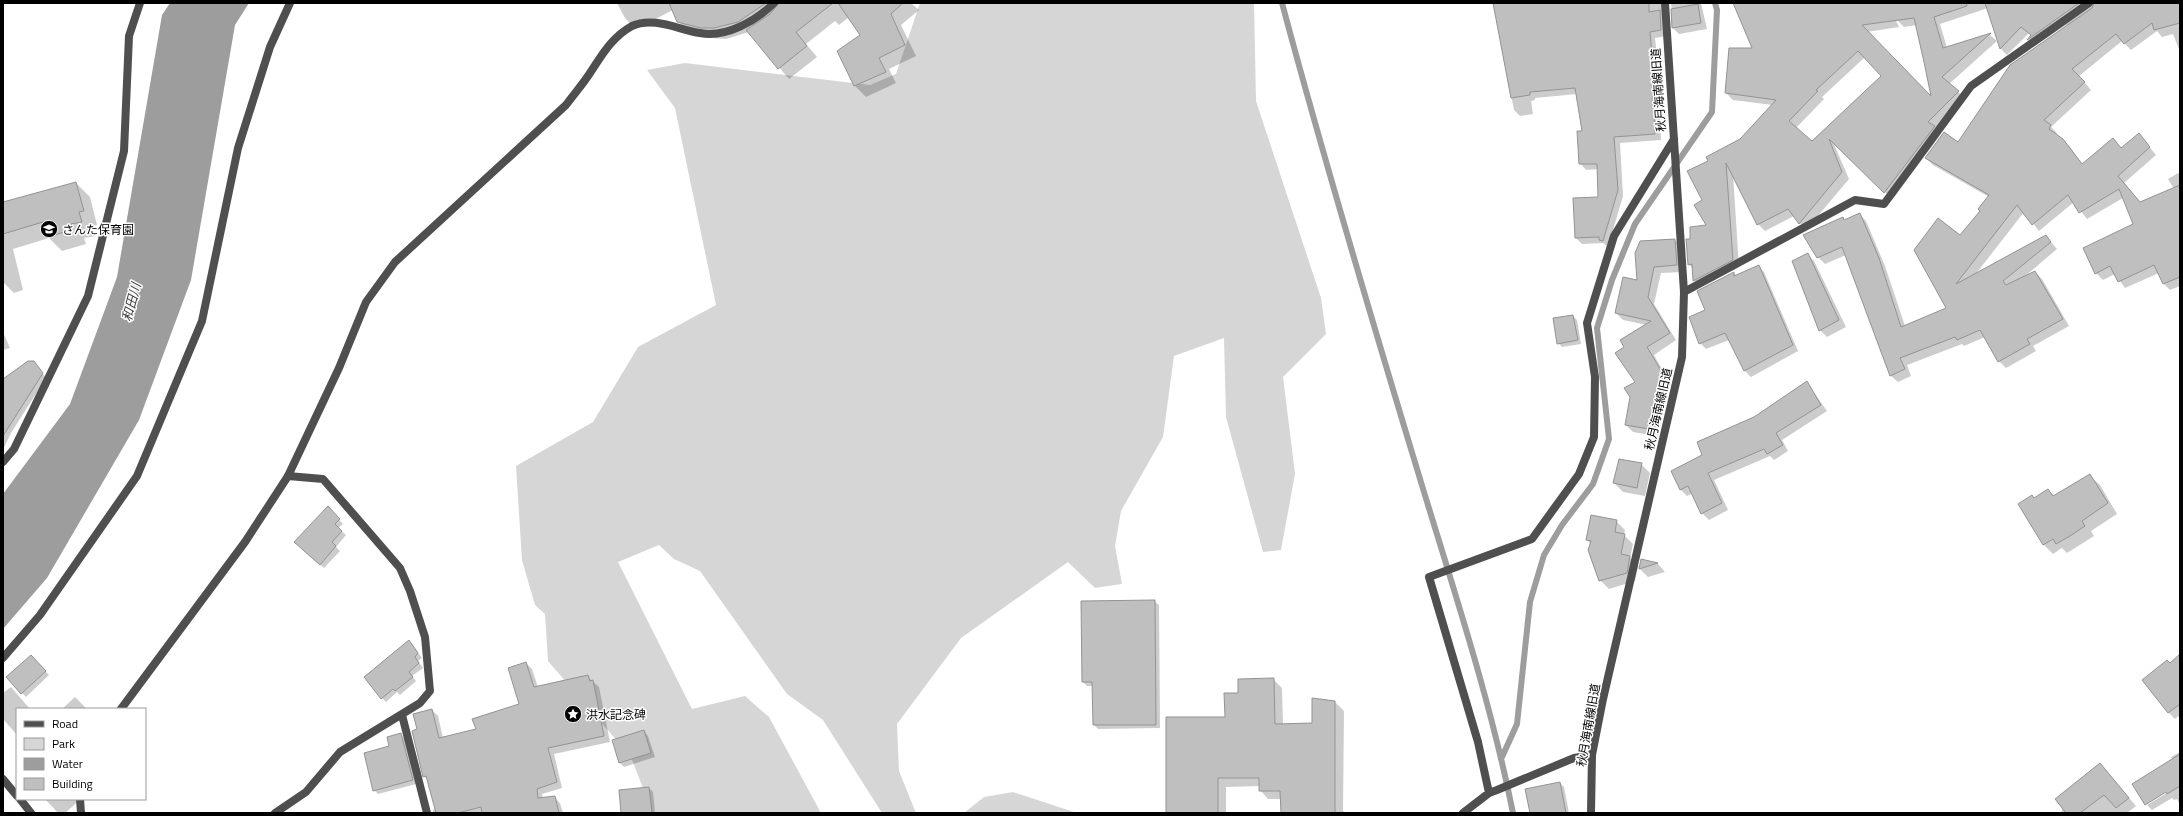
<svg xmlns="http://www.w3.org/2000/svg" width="2183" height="816" viewBox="0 0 2183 816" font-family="'Titillium Web','Noto Sans JP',sans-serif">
<rect width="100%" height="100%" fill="#fff"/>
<path fill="#d6d6d6" d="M920,3H1254L1256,101L1321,298L1326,334L1283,377L1295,474L1281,550L1263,552L1226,417L1224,338L1174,356L1163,437L1121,511L1115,546L1122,584L1095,588L1068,562L961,638L897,724L899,771L916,813H882L823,720L787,694L700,571L674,559L659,545L618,562L692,709L745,696L769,717L821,813H647L646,796L631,757L548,661L545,614L535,605L522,560L516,466L593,422L638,347L716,305L675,108L647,70L685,63L870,85L896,74Z
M1013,792L1074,812L1075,813H964L984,797Z"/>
<path fill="#9d9d9d" d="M170,3H249L235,25L191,280L139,420L47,578L3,629V494L70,404L117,277L162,15Z"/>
<path fill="#0003" fill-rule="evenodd" d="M617,3H911L919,10L901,25L916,56L889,69L896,83L866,97L855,86L838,51L862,35L849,17L839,25L835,21L806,44L817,57L789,79L749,32L726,39L712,38L689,32L678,21L673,10L636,29L625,18Z
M1493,3H1701L1707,29L1679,34L1673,28L1671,3L1666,6L1667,36L1655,38L1660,83L1658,84L1661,140L1620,143L1623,196L1608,247L1603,243L1582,244L1576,238L1574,199L1599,198L1598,169L1586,170L1580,163L1583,132L1577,94L1535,98V100L1531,101L1533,114L1520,116L1514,110Z
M1734,3H1888L1899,27L1867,32L1933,99L1917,25L1904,27L1897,20L1895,3H2180V52L2173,34L2162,37L2157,31L2131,50L2122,41L2079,76L2091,90L2051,127L2057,133L2056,135L2070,147L2083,165L2113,140L2122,149L2139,134L2156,155L2124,183L2141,203L2174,189L2168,179L2180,172V286L2170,290L2163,283L2159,273L2125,288L2115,274L2103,280L2096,273L2135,224L2123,198L2087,219L2074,202L2039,231L2024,212L1975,275L2046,236L2057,249L2024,277L2035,272L2042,279L2069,326L2033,346L2036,351L2006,368L1999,361L1985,337L1964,346L1962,344L1907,365L1911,376L1898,382L1891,376L1846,255L1825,264L1818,257L1842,218L1845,221L1859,214L1866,221L1885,266L1905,326L1947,309L1960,236L1981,211L1989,197L1933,165L1926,158L1959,143L2067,26L2066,25L2035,46L2028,40L2031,35L2029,33L2007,55L2001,49L1988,8L1940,24L1947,48L1990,35L1997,41L1949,84L1965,98L1936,129L1941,134L1895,196L1892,199L1833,142L1849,179L1806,230L1794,216L1765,231L1758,224L1733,174L1739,267L1701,287L1694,280L1693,269L1689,264L1692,240L1708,226L1704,201L1709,161L1741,139L1773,105L1733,100L1726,93L1753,49ZM1865,57L1883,76L1813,143L1796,128L1824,99L1822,97Z
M76,183L90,197L97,225L93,226L95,236L84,238L86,244L62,251L49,238L13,249L23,290L14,293L3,282V203Z
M1675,240L1682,247L1683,272L1661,273L1654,304L1676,340L1654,355L1671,385L1667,387L1658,436L1656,434V436L1633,432L1626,425L1636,382L1626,347L1647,325L1623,320L1616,313L1638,281Z
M1807,254L1814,261L1846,327L1827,337L1820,330Z
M1758,266L1764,272L1798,351L1751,377L1745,371L1729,340L1706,349L1700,343L1707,311L1734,273L1737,276Z
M1573,316L1577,320L1581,344L1562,347L1558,343Z
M3,332L10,348L3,350Z
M34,362L46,378L11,433L3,450V380Z
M1807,383L1827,411L1782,440L1788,451L1774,460L1770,456L1714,480L1728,510L1709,520L1702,513L1693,493L1687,496L1681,490L1672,471L1704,455Z
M1641,464L1650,473L1645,496L1623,492L1614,483Z
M2090,476L2100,485L2117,514L2091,531L2094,536L2067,553L2062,548L2053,554L2043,544L2034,499L2048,491L2054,496Z
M328,508L343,524L338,528L346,535L336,547L340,551L324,568L300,546Z
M1616,521L1625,530L1624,535L1633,544L1630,558L1640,568L1642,560L1658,564L1665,572L1648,577L1638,567L1635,581L1609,589L1600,580L1591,544L1587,540Z
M1154,601L1159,605L1160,728L1098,729L1094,725L1093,686H1087L1083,682Z
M409,641L422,658L418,661L423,668L412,676L416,681L400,695L397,692L386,702L382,698Z
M31,656L49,675L26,697L7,678Z
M2180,656V720L2178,716L2175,719L2169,713L2143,680Z
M526,663L532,669L538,687L588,677L599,687L610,742L554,754L562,788L542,794L543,798L554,797L560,803L563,813H433V810L436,809L428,780L424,776L419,730L432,710L438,716L443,738L477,730L520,705Z
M1273,679L1282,688L1283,725L1313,724L1335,702L1344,711L1343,811L1345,813H1282L1281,799H1268L1260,790V786L1226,787V813H1167L1239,694Z
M11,687L30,709H17V735L3,719V693Z
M75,697L87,709H62Z
M644,731L648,736L655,757L624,767L620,763L613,741Z
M401,735L405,739L416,784L378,794L374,790L390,747Z
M2180,752V805L2177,799L2174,800L2172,798L2152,810L2147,805L2170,791L2169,789L2146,804L2133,784L2173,760L2171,757Z
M2100,764L2136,806L2127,813H2060Z
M1560,783L1564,787L1569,813H1531L1526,790Z
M649,788L653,792L655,813H622Z
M45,799H81L65,813H58Z"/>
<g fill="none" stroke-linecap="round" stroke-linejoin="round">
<path stroke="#9d9d9d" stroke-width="6" d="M1282,3C1323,156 1368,307 1414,459C1449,576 1489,693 1513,813
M1502,757L1517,724L1530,602L1544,555L1562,525L1593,484L1609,439L1597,328L1612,280L1635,224L1712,112L1717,10L1715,3"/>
</g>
<path fill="#bfbfbf" stroke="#939393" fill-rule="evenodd" d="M669,3H766L738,22L714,28H701L677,22Z
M779,3H833L796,32L807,46L778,69L746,30L770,14Z
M838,3H903L891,14L905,45L879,58L886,72L854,86L837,51L860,35Z
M1493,3H1649V12L1660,10L1661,30L1650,32L1654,78H1652L1655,134L1614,137L1618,190L1603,241L1599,240V237L1575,238L1573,198L1598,197L1597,164H1579L1577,131H1582L1575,88L1530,92V95L1511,98Z
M1733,3H1966L1967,6L1934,17L1943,48L1991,33L1942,77L1959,91L1928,122L1935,126L1884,193L1829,139L1842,172L1799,224L1788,209L1757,225L1726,163L1733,260L1693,281L1692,264L1688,265L1686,239H1690V227L1706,225L1694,205L1702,200L1687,171L1708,161L1706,157L1740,139L1776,100L1725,93L1729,48H1752ZM1914,18L1924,62L1931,96L1862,25ZM1858,51L1881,76L1812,141L1789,121L1818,91L1816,90Z
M1985,3H2079L2027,40L2031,35L2021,27L2000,49Z
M2094,3H2180V23L2154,30L2152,23L2124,44L2116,34L2072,69L2085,82L2044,120L2051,125L2049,129L2063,139L2082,164L2113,138L2121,148L2139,133L2150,147L2118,176L2140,202L2180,185V277L2163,284L2154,265L2118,282L2110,266L2095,274L2083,248L2133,224L2119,189L2079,213L2068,195L2032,225L2017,205L1956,284L2046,235L2051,242L2003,281L2006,285L2035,271L2063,319L2027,339L2030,344L1998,362L1980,330L1957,340L1955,337L1900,358L1905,369L1890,376L1842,247L1817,258L1803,235L1843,217L1844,220L1860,213L1879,258L1901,327L1946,308L1914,250L1938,218L1960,235L1980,211L1978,209L1989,195L1925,158L1944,132L1958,142L2010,65L2092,8Z
M1698,4L1701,23L1672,28L1671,9Z
M76,182L84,211L79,212L82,222L71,224L72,230L47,237L43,222L3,234V202Z
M1675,239L1677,265L1654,267L1648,297L1670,333L1647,347L1665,377L1661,380L1651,430L1649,428V429L1625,425L1630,397L1624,388L1635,382L1615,353L1624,347L1620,340L1651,321L1615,313L1623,277L1637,280L1635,253L1640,241Z
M1808,253L1839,320L1819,331L1792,261Z
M1759,265L1793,345L1744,371L1725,333L1699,344L1689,317L1705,310L1697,291L1734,272V276Z
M1573,315L1578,340L1557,344L1553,318Z
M28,361H34L43,373L3,436V379Z
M1807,381L1821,405L1776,433L1783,445L1767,454L1764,449L1708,473L1722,503L1701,514L1688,486L1680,490L1671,471L1702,455L1697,442L1754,417Z
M1619,459L1642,463L1637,488L1613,483Z
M2090,474L2108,503L2082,521L2085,526L2070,536L2056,544L2053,539L2043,545L2018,504L2032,495L2034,498L2048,489L2053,496Z
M328,506L340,519L335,524L342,531L332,542L336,546L320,565L294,542Z
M1591,515L1617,520L1615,532L1625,534L1621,554L1630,556L1627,573L1599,581L1588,550L1591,541L1586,540Z
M1641,559L1658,563L1639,569Z
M1155,600L1156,725H1093L1092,682H1082L1081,601Z
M409,640L418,653L415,657L419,663L409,672L413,677L395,691L393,689L381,699L364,677Z
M2180,654V704L2168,713L2142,680L2167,660L2170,663Z
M31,655L46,671L21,694L6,677Z
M526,662L534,687L588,675L590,681L593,680L604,736L548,748L557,782L537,789L538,798L555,796L559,813H482L481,807L458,813H436L426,776L423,777L412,731L417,729L413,714L432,709L439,738L476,729L472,719L519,704L508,668Z
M1274,678L1275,724L1312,723V698L1335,701V813H1281L1280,791H1259V778H1218V813H1166V717H1225L1224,693H1238V679Z
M644,730L651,753L619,763L612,740Z
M401,733L413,780L373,791L364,753L389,746L387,737Z
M2180,754V786L2167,794L2166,792L2145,805L2132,784Z
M2100,763L2129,798L2116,808L2104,795L2080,813H2066L2055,799Z
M1560,782L1566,813H1530L1525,789Z
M649,787L652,813H621L619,790Z"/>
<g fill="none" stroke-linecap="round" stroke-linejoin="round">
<path stroke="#4f4f4f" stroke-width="8" d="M1684,292L1855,200L1884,204L1971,86L2089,3
M402,715L427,813
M275,813L306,792L340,752L420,703L430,691L425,637L410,591L400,568L323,479L288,476"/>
<path stroke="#4f4f4f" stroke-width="8" d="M3,462L14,449L88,296L124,151L129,36L140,3
M3,658L40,615L137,476L202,321L238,148L270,47L290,3
M121,709L245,542L288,476L339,368L366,302L395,262L566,105C574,94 583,84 590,73C602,55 612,37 632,26C654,16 679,30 700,33C726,38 756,21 774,3
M3,779L17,796
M1489,793L1478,742L1429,577L1532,539L1579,474L1594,437L1595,377L1587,323L1614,236L1674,139
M20,799L31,813
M80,799L81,813
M1463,813L1489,793L1497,790L1574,758L1592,755L1603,699L1682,357L1684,292L1665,3"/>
<path stroke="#4f4f4f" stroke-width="8" d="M1591,813L1592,755"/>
</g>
<defs>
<symbol id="school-disc" viewBox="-11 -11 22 22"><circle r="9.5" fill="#000" stroke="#fff"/><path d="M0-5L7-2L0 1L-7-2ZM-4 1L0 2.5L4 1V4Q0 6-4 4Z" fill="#fff"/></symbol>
<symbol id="sight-disc" viewBox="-11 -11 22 22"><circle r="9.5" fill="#000" stroke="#fff"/><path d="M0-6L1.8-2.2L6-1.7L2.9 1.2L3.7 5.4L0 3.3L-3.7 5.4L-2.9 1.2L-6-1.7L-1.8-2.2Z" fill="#fff"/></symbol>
</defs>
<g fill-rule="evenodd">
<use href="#school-disc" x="39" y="219" width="20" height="20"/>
<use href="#sight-disc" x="563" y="704" width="20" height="20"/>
</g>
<g text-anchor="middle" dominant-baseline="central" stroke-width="3" stroke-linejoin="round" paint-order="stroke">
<g font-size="12" fill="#000" stroke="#fff">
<text transform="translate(1658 90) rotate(-94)">秋月海南線旧道</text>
<text transform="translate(1658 409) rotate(-77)">秋月海南線旧道</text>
<text transform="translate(1588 725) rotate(-80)">秋月海南線旧道</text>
</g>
<g font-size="12" fill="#000" stroke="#fff" text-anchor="start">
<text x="62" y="229">さんた保育園</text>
<text x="586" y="714">洪水記念碑</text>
</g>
<g font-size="13" font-style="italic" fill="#3e3e3e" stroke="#fff">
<text transform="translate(131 302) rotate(-75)">和田川</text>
</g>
</g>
<rect width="2183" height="816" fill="none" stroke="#000000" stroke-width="8"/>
<rect x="16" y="708" width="130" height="92" fill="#ffffff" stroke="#999999"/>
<rect x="24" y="721" width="20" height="6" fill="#4f4f4f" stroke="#999999"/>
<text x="52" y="728" font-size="12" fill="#000000">Road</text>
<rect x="24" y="738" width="20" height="12" fill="#d6d6d6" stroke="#999999"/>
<text x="52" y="748" font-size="12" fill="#000000">Park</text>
<rect x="24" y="758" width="20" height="12" fill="#9d9d9d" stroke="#999999"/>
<text x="52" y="768" font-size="12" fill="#000000">Water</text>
<rect x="24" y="778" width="20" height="12" fill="#bfbfbf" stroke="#999999"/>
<text x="52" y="788" font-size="12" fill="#000000">Building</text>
</svg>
